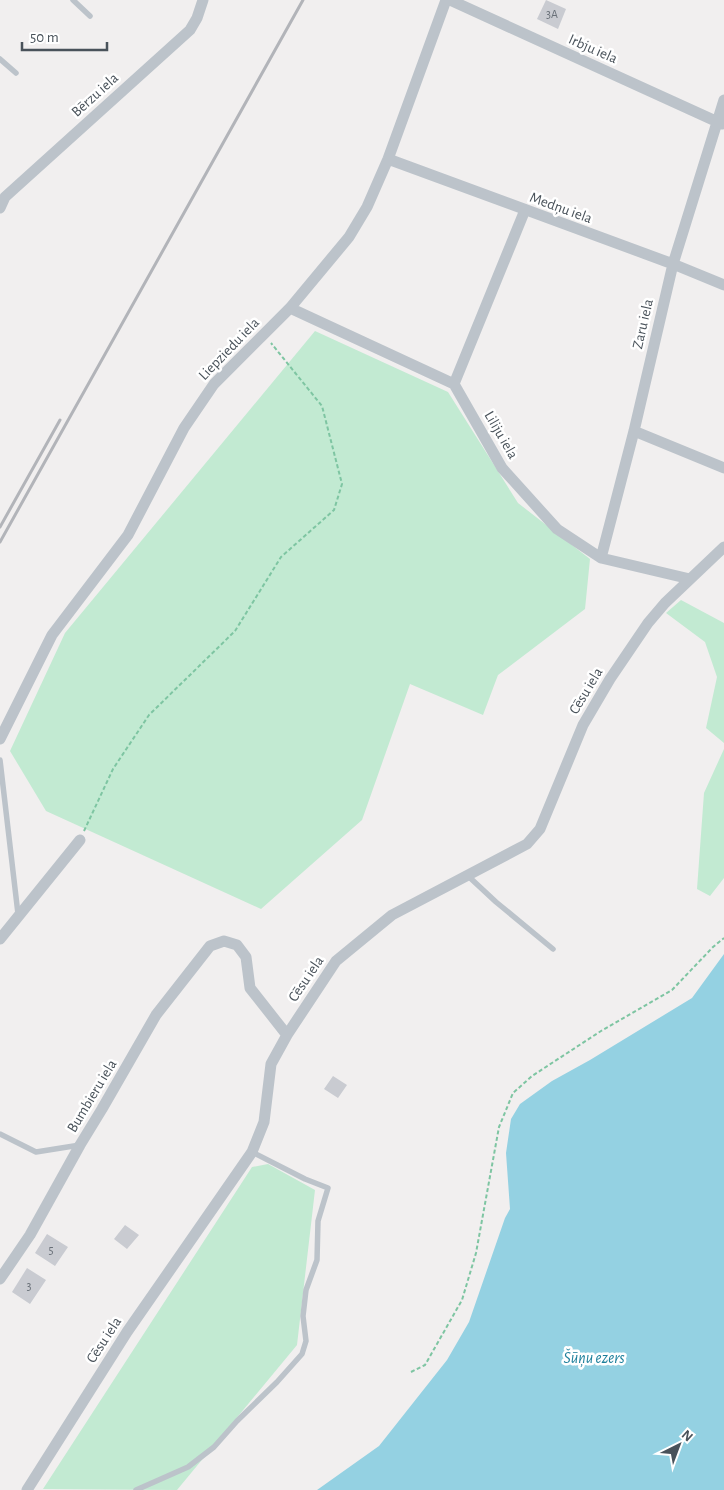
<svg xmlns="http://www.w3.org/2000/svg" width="724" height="1490" viewBox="0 0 724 1490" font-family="'Alegreya Sans',sans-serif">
<rect width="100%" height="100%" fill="#f1efef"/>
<path fill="#c2ead2" d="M315,331L448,392L518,503L590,559L585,609L498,675L483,715L410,684L362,820L261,909L46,811L10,751L65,633Z
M681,600L724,623V743L706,728L717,677L705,642L666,613Z
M724,749V878L710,896L697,889L704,793Z
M268,1164L315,1190L297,1345L177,1490L43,1489L252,1167Z"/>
<path fill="#94d1e2" d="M724,954V1490H317L379,1446L447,1360L469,1322L505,1218L510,1209L506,1153L511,1119L520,1104L552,1081L590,1060L692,998Z"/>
<path fill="#c9cbd1" d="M546,0L566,9L558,29L537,19Z
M333,1076L347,1085L338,1098L324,1089Z
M125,1225L139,1235L127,1249L114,1239Z
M47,1234L68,1247L55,1266L35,1253Z
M27,1268L46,1280L30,1304L12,1292Z"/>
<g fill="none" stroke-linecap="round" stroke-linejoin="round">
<path stroke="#7ec5a2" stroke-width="2" stroke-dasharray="4 2.5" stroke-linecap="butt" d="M84,831L113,769L149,715L235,631L281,557L334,510L342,484L322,406L271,343
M411,1372L425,1365L462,1300L476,1253L499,1127L513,1093L532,1076L601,1031L672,990L713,947L724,938"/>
<path stroke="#bcc3ca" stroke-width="5.5" d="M73,0L90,16
M0,59L16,73
M0,760L18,914
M467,875L496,902L553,949
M0,1134L36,1152L80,1145
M136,1490L188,1467L214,1447L237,1421L277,1382L302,1354L306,1341L303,1316L306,1290L317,1260L318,1221L328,1188L305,1179L252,1152"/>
<path stroke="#bcc3ca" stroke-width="11" d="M450,0L722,124
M388,159L673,264L724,285
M0,208L5,197L190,30L197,18L203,0
M525,210L454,384L502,468L557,529L601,558L690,579
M290,308L454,384
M634,431L724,468
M601,558L634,431L673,264L724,100
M0,739L52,635L128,535L184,428L214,384L290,308L349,237L367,207L388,159L446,0
M0,939L80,840
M0,1279L30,1235L80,1145L102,1109L156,1015L210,946L224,941L237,945L246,957L250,988L287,1035
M27,1490L127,1332L252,1152L264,1122L271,1064L287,1035L336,961L392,915L527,844L540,829L583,725L610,679L648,623L665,603L724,547"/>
<path stroke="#b2b4b9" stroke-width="3" d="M0,527L60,420
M0,542L303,0"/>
</g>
<g text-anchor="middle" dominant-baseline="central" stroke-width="5" stroke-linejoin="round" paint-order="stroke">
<g font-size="12" fill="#697078">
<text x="552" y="14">3A</text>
<text x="51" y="1250">5</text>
<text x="29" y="1286">3</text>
</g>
<g font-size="15" fill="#49525a" stroke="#fff">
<text transform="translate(593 49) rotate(24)">Irbju iela</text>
<text transform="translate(95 95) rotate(-42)">Bērzu iela</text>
<text transform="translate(561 208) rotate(20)">Medņu iela</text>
<text transform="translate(643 324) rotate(-77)">Zaru iela</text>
<text transform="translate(229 349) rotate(-46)">Liepziedu iela</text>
<text transform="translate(501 435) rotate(60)">Liliju iela</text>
<text transform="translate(586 691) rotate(-59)">Cēsu iela</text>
<text transform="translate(306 979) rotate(-56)">Cēsu iela</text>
<text transform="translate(92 1096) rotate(-59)">Bumbieru iela</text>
<text transform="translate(104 1340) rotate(-57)">Cēsu iela</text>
</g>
<g font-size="16" font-style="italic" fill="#1c7f9b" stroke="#fff">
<text x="594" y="1358">Šūņu ezers</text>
</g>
</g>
<g transform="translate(679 1445) rotate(42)" stroke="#ffffff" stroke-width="4" paint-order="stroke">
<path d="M0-4L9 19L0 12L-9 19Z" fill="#49525a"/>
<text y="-8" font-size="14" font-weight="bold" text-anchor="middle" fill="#49525a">N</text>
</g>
<path d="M22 42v8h85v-8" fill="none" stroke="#49525a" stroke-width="2.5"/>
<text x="30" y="42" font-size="15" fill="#49525a" stroke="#ffffff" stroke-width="4" paint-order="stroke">50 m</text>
</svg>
